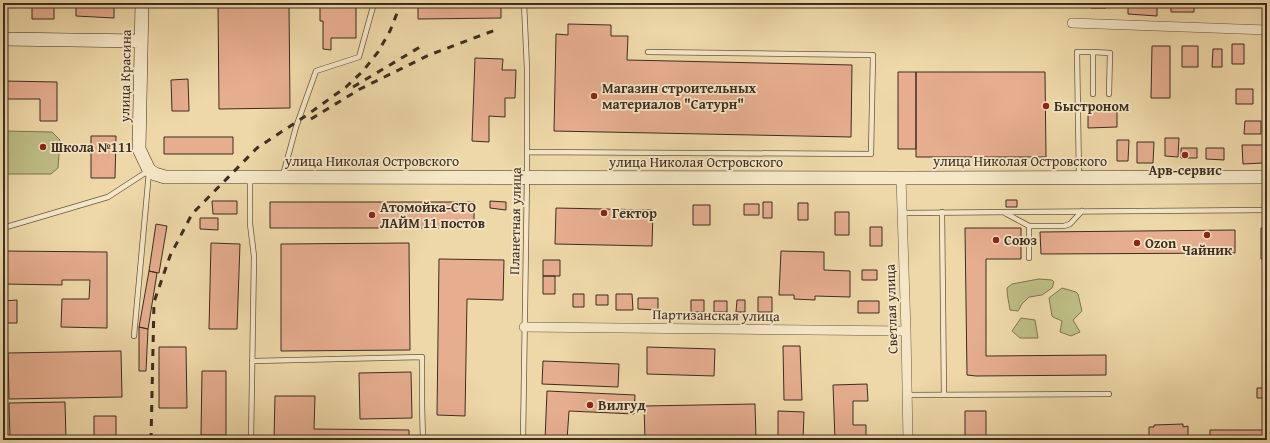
<svg xmlns="http://www.w3.org/2000/svg" width="1270" height="443" viewBox="0 0 1270 443" font-family="'Gentium Book Plus',serif">
<rect width="100%" height="100%" fill="#eed8a7"/>
<filter id="stains"><feTurbulence type="fractalNoise" baseFrequency=".005" numOctaves="4"/><feColorMatrix values="0 0 0 0 .2 0 0 0 0 .09 0 0 0 0 .02 0 0 0 .5 -.17"/></filter>
<radialGradient id="worn" r=".72"><stop offset=".6" stop-color="#630" stop-opacity="0"/><stop offset="1" stop-color="#630" stop-opacity=".3"/></radialGradient>
<path fill="#bdbe84" stroke="#7d7654" d="M3,131L52,132L60,140L58,168L51,174H3Z
M1039,279L1052,280L1054,282L1052,288L1042,295L1029,297L1022,304L1018,311L1010,310C1009,303 1007,296 1007,288L1012,284Z
M1062,288L1076,292L1078,294L1082,311L1073,320L1080,332L1071,336L1060,332L1062,321L1053,317L1052,316L1049,298Z
M1021,318L1035,320L1038,338H1020L1012,331Z"/>
<path fill="#e6ad8f" stroke="#3d2d23" d="M32,3H54V19H32Z
M76,3H114V18L76,16Z
M218,3H289L290,108L219,109Z
M320,3H356V38H331V50L323,49V21H320Z
M418,3H501V18L418,19Z
M1091,3H1106V8H1091Z
M1128,3H1157V16L1128,14Z
M1171,3H1194V12H1171Z
M1214,3H1225V6H1214Z
M568,24L611,25V36H628L627,60L852,65L851,137L554,131L556,34L568,35Z
M1232,44H1244V64H1232Z
M1152,46H1170V98H1151Z
M1182,46H1198V67H1182Z
M1213,49H1222V67H1212Z
M475,58L503,59L502,70H516L515,98H505V117L489,116V142L472,141Z
M898,72H916V149H898Z
M916,72H1045L1046,157H916Z
M188,79L189,111H172L171,80Z
M3,81L57,82V121H40V99H3Z
M1236,89H1253V104H1236Z
M1088,106H1117V127L1088,128Z
M1245,121H1261V134H1244Z
M91,136H116L115,178H91Z
M164,137H233V154H164Z
M1165,138H1179L1178,157L1165,156Z
M1117,140H1129L1128,161H1117Z
M1137,142H1154L1153,163H1137Z
M1242,145H1263V163L1243,164Z
M1181,148H1197V158H1181Z
M1206,148H1224V160L1206,159Z
M1006,200H1017V207H1006Z
M212,201H237V214H213Z
M490,201L506,202V210L490,208Z
M270,202H474V228H270Z
M763,202H772V218H763Z
M798,203H808V220H798Z
M744,204H759V215H744Z
M693,205H710V225H693Z
M556,208L653,210L652,246L555,244Z
M835,212H849V235H835Z
M200,218H218V230L200,229Z
M156,224L167,226L159,273L149,271Z
M870,227H882V246H870Z
M965,228H1021V259H986V356L1106,355V375L976,376L967,375Z
M1261,228H1267V259H1261Z
M1235,230V253L1041,254L1040,232Z
M211,243L240,244L237,329H209Z
M409,243L410,350L281,351V244Z
M3,251L107,252V328L61,327L62,299H89L90,280H62V285L3,284Z
M781,251L824,252V270L850,271V297L815,296V300L794,299V295H779Z
M439,259L504,260L503,300L467,299L465,416L437,415Z
M543,260H560V276H543Z
M862,270H877V280H862Z
M149,271L157,273L148,329L139,327Z
M543,276H555V294H543Z
M573,294H584V307H573Z
M616,294H632L633,310H616Z
M596,295H608V305H596Z
M758,297H772V312H758Z
M638,298H658V310L638,309Z
M17,300V323H3V301Z
M691,300H704V312H691Z
M737,300H745V312H736Z
M714,301H727V312H714Z
M858,301H879V313H858Z
M139,327L148,329L146,371H139Z
M783,346H800L802,400H784Z
M159,347H186L187,408H159Z
M647,347L715,349L714,376L647,374Z
M121,351L122,397L9,399L8,353Z
M543,361L619,364L618,387L542,384Z
M202,371H226V435H201Z
M411,372L412,418L360,419L359,373Z
M867,384L868,401H853V425H866V440H835L833,385Z
M1257,388H1267V398H1257Z
M547,391L635,395L634,414L569,411L567,440H545Z
M275,396H315L314,429L409,430V440H274Z
M65,402L66,440H10L9,403Z
M755,404L756,439L645,440L644,406Z
M778,411L804,412L803,440H778Z
M965,411H986V440H965Z
M94,416H116V440H94Z
M1183,424V427L1188,426V440H1149V427H1154V425Z
M1210,430H1267V440H1210Z
M441,437H467V440H441Z
M621,437H634V440H621Z"/>
<g fill="none" stroke-linecap="round" stroke-linejoin="round">
<defs>
<path id="lane" d="M1093,52L1110,53L1109,94
M527,152L871,154L873,55L648,52
M283,175L296,127L316,71L359,57L374,3
M1079,177L1077,52H1093V94
M250,179V224L254,256L251,440
M942,212L944,395
M903,213L1267,210
M1005,213L1029,226H1064L1070,224L1082,211
M1029,226V258
M3,228L108,197L148,171
M134,336L149,172
M252,361L422,357V405L423,440
M907,395L1109,394
M523,440L527,177V69L524,3"/>
<path id="street" d="M1072,23L1267,30
M901,178L906,331L908,440
M524,327L906,331"/>
<path id="secondary" d="M142,3L139,149L149,170L155,174L165,177L901,178L1267,177
M3,39L141,41"/>
</defs>
<use href="#lane" stroke="#695844" stroke-width="6"/>
<use href="#street" stroke="#695844" stroke-width="10"/>
<use href="#secondary" stroke="#3d2d23" stroke-width="14"/>
<use href="#lane" stroke="#f4e6c6" stroke-width="4.5"/>
<use href="#street" stroke="#f4e6c6" stroke-width="9"/>
<use href="#secondary" stroke="#f4e6c6" stroke-width="13"/>
<path stroke="#3d2d23" stroke-width="3" stroke-dasharray="7 7" stroke-linecap="butt" d="M353,87L420,47
M311,119L360,89L429,55L498,29
M151,440L154,302L170,256L192,214L257,148L307,115L346,87L363,71L378,52L390,31L401,3"/>
</g>
<g fill="#8f2418" stroke="#f4e6c6" stroke-width="1.5">
<circle cx="594" cy="96" r="4"/>
<circle cx="1046" cy="106" r="4"/>
<circle cx="43" cy="147" r="4"/>
<circle cx="1185" cy="155" r="4"/>
<circle cx="604" cy="213" r="4"/>
<circle cx="372" cy="215" r="4"/>
<circle cx="1207" cy="235" r="4"/>
<circle cx="996" cy="240" r="4"/>
<circle cx="1137" cy="243" r="4"/>
<circle cx="590" cy="405" r="4"/>
</g>
<g text-anchor="middle" dominant-baseline="central" stroke-width="3.5" stroke-linejoin="round" paint-order="stroke">
<g font-size="14" fill="#3d2d23" stroke="#f4e6c6">
<text transform="translate(125 76) rotate(-89)">улица Красина</text>
<text x="372" y="161">улица Николая Островского</text>
<text x="1020" y="161">улица Николая Островского</text>
<text x="696" y="162">улица Николая Островского</text>
<text transform="translate(515 221) rotate(-89)">Планетная улица</text>
<text transform="translate(891 309) rotate(-92)">Светлая улица</text>
<text transform="translate(716 315) rotate(1)">Партизанская улица</text>
</g>
<g font-size="14" font-weight="bold" fill="#3d2d23" stroke="#f4e6c6" text-anchor="start">
<text x="602" y="88">Магазин строительных<tspan x="602" dy="16">материалов "Сатурн"</tspan></text>
<text x="1054" y="106">Быстроном</text>
<text x="51" y="147">Школа №111</text>
<text x="1185" y="170" text-anchor="middle">Арв-сервис</text>
<text x="380" y="207">Атомойка-СТО<tspan x="380" dy="16">ЛАЙМ 11 постов</tspan></text>
<text x="612" y="213">Гектор</text>
<text x="1004" y="240">Союз</text>
<text x="1145" y="243">Ozon</text>
<text x="1207" y="250" text-anchor="middle">Чайник</text>
<text x="598" y="405">Вилгуд</text>
</g>
</g>
<rect width="1270" height="443" fill="none" stroke="#eed8a7" stroke-width="16"/>
<rect x="4" y="4" width="1262" height="435" fill="none" stroke="#3d2d23" stroke-width="2"/>
<rect x="8" y="8" width="1254" height="427" fill="none" stroke="#3d2d23"/>
<rect width="100%" height="100%" filter="url(#stains)"/>
<rect width="100%" height="100%" fill="url(#worn)"/>
</svg>
